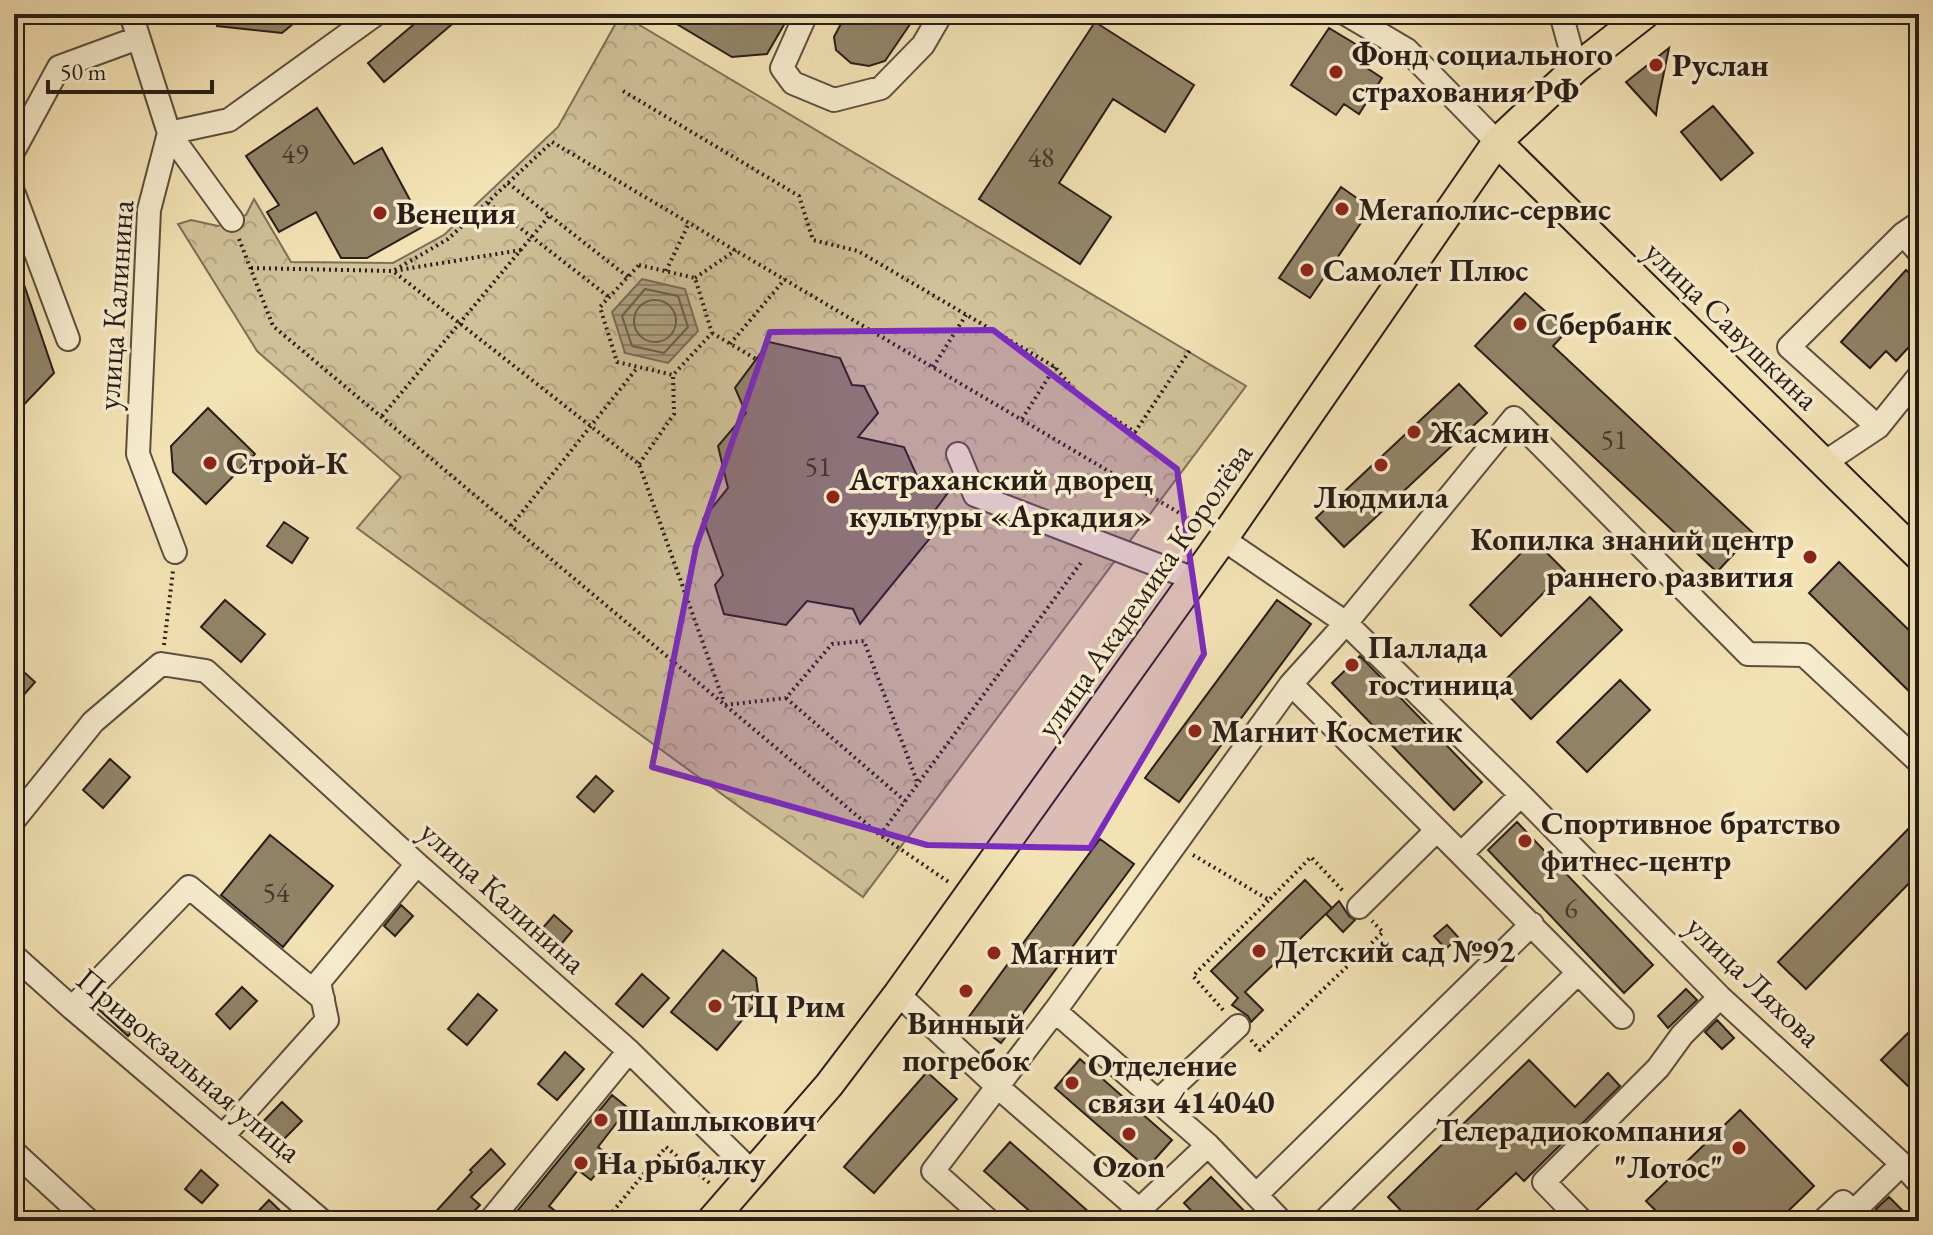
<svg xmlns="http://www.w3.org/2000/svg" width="1933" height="1235" viewBox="0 0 1933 1235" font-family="'EB Garamond',serif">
<defs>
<pattern id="park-crowns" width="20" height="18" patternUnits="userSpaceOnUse" patternTransform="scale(2)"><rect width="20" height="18" fill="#d1c199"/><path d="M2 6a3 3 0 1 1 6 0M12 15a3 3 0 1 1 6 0" fill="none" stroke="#b3a583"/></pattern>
<pattern id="water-rules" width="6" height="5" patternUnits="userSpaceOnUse" patternTransform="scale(2)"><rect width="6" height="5" fill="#ae9f7f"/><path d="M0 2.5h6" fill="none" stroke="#8e8167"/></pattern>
</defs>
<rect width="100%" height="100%" fill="#f3e2b4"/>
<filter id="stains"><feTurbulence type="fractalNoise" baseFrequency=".0025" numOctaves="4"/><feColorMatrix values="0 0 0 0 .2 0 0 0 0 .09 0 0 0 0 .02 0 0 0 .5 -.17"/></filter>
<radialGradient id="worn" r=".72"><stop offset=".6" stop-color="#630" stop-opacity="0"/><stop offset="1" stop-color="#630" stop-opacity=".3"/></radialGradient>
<path fill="url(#park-crowns)" stroke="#7d7058" stroke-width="2" d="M621,14L1246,386L863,897L357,528L401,477L257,351L178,224L191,220L218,226L246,215L254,199L291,262L393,263L444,235L558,127Z"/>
<path fill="url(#water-rules)" stroke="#796b56" stroke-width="2" d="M642,279L685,289L698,331L668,363L625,353L612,312Z"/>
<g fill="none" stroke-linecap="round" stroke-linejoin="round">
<path stroke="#6c5e4c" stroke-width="2" d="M645,289L678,296L688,327L664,353L632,346L622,316Z
M634 321a21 21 0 1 1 42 0a21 21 0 1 1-42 0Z"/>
</g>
<path fill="#928469" stroke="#291e18" stroke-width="2" d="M218,14H305L282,33L217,26Z
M426,14H464L384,82L368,63Z
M660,14H770L785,23L767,54L732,57Z
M846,14H917L885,61L869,66L851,63L836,50L834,37Z
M1095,22L1194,85L1165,132L1113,99L1059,183L1111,217L1080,264L979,199Z
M1329,28L1372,54L1364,66L1382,78L1359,114L1344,104L1336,115L1291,85Z
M1669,48L1658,101L1656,115L1626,82Z
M1713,106L1753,153L1721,180L1681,132Z
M317,108L354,164L382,148L424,226L367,258H341L316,212L279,232L267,212L279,205L246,156Z
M1341,187L1371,208L1310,298L1279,278Z
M14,264H17L54,373L14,415Z
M1906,270L1919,282V336L1896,361L1886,351L1870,368L1841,342Z
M1525,293L1567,331L1553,346L1753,533L1717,572L1475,346Z
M769,342L840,358L852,385L864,386L878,413L858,437L904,447L921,485L947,494L933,513L939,527L860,624L853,609L807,601L786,625L724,614L715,585L723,575L703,519L728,488L718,446L746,413L735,388Z
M1459,384L1487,413L1344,547L1316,518Z
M208,408L255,454L206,504L173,472L171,446Z
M284,522L308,538L292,563L267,546Z
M1534,540L1565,571L1501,636L1470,605Z
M1839,562L1919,640V701L1809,593Z
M1590,597L1622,630L1531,719L1499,686Z
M225,600L265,634L241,662L201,627Z
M1277,600L1311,624L1179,802L1145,778Z
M1360,656L1482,782L1454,810L1332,683Z
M14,663L35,682L14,706Z
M1620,680L1650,710L1587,772L1557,742Z
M110,759L130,777L103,808L83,790Z
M596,776L613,791L594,812L577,797Z
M1919,818V873L1806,989L1778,962Z
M1517,822L1653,965L1624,993L1488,850Z
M270,835L333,886L283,947L221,895Z
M1100,839L1134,864L1001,1043L968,1018Z
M1305,880L1332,908L1245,992L1263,1010L1251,1022L1248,1016L1232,1005L1238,998L1211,971Z
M1339,901L1349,916L1355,920L1343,932L1326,914Z
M401,905L413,916L395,936L384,926Z
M554,915L572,931L554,953L535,937Z
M1447,925L1458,937L1446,949L1434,936Z
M723,950L756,978L759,1000L717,1050L671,1012Z
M642,974L669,998L643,1027L616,1004Z
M242,987L257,1001L230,1029L216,1014Z
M1686,989L1697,1000L1668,1028L1658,1016Z
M109,994L141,1022L128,1036L97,1008Z
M478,994L497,1010L467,1045L448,1029Z
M1717,1020L1734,1038L1722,1049L1705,1032Z
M1919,1022V1077L1909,1087L1881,1060Z
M565,1052L584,1069L557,1100L538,1084Z
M1080,1059L1172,1140L1147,1168L1055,1088Z
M1529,1060L1575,1107L1608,1073L1620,1086L1524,1181L1516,1173L1465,1221H1411L1388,1197Z
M927,1072L957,1099L874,1193L844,1167Z
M612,1095L628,1108L598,1147L611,1157L591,1180L578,1170L549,1206L568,1221H509Z
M282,1102L302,1121L274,1149L255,1130Z
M1740,1110L1814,1186L1778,1221H1666L1646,1201Z
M1010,1142L1099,1221H1041L984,1171Z
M491,1149L505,1164L471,1197L480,1205L465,1221H433L430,1218L472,1172L470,1170Z
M201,1170L218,1185L202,1203L185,1189Z
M1211,1177L1254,1221H1201L1184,1203Z
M1889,1197L1913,1221H1888L1876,1209Z
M269,1200L291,1221H249Z"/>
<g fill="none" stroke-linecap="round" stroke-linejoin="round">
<defs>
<path id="minor" d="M131,14L169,133L149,210L138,454L175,552
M806,14L782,68L793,83L834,100L881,88L923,45L941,14
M1346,14L1407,50L1497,142
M1561,14L1576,68
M169,133L229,120L376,14
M169,133L232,220
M14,150L59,67L138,38
M14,194L68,339
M1903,234L1919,252
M1878,427L1789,347L1903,234L1919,223
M958,454L975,495L1194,579
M1824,463L1878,427L1919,376
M1223,539L1346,623L1521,795L1720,997L1902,1164L1919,1183
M1291,684L1461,854L1521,795
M14,820L93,722L161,664L206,671L417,864L629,1051L754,1174
M1461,854L1622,1017
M1359,907L1437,830
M14,956L72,1008L322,1221
M898,994L999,1088L1152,1221
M72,1008L189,887L323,999
M1055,1011L1208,1145L1281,1221
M1158,1101L1238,1026
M223,1136L327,1020L319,982L417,864
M14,1152L89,1221
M1256,1195L1532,924
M1140,1209L1208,1145
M490,1221L629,1051
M989,1221L933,1171L1055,1011L1291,684L1346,623L1514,418L1748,654L1804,655L1919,762
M1324,1221L1578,973
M1582,1221L1544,1182L1658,1068L1682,1035L1720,997
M1823,1221L1843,1202L1853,1212L1902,1164"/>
<path id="major" d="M1497,142L1919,556
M711,1221L829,1085L898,994L1223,539L1497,142L1576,68L1645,14"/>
</defs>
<use href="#minor" stroke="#5c4f3f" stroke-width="26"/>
<use href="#major" stroke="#291e18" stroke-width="32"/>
<path stroke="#291e18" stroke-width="4" stroke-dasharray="2 4" stroke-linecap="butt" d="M623,91L799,196L813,240L858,251L1055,367L1081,398L1135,432L1190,350
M508,183L628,277
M488,203L609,297
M239,239L273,326L880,835L950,883
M521,250L393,271L639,464L724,702
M639,265L695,278L712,333L673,375L617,362L600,307Z
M251,268L393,271L448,239L552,142L1203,527
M666,271L689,223
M695,278L736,250
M712,333L756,359
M730,344L785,279
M933,367L966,315
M382,416L550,215
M1022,419L1055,367
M639,464L674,414L673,375
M511,526L637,368
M164,645L173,571
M786,698L905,801
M725,705L786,698L832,644L864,641L918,784
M880,835L1083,560
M1193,855L1269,900L1311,857L1344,892
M1223,1010L1193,976L1269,900
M1251,1040L1260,1050L1383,932L1372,921
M605,1221L666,1147L712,1185"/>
<use href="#minor" stroke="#f7ecce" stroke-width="22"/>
<use href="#major" stroke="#f3e2b4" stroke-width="28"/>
</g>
<path fill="#7b2cbf" fill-opacity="0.2" stroke="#7b2cbf" stroke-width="6" stroke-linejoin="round" d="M993,330L1177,469L1204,654L1090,848L927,845L652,767L696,547L770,332Z"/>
<g fill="#8f2418" stroke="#f7ecce" stroke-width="3">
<circle cx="1656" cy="65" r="8"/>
<circle cx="1336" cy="72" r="8"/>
<circle cx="1342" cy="209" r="8"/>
<circle cx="380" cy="213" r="8"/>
<circle cx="1307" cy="270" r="8"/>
<circle cx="1520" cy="324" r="8"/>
<circle cx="1414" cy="432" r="8"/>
<circle cx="210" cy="463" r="8"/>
<circle cx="1381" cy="465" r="8"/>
<circle cx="833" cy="497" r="8"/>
<circle cx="1810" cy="557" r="8"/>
<circle cx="1352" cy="665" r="8"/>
<circle cx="1195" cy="731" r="8"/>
<circle cx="1525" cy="841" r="8"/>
<circle cx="1259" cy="951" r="8"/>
<circle cx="994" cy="953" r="8"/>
<circle cx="966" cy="991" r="8"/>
<circle cx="715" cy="1006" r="8"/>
<circle cx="1072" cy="1083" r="8"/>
<circle cx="601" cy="1120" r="8"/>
<circle cx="1129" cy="1134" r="8"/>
<circle cx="1739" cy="1148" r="8"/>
<circle cx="581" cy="1163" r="8"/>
</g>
<g text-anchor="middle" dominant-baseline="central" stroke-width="7" stroke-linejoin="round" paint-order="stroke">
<g font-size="28" fill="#43382c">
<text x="295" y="153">49</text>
<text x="1041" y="157">48</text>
<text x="1614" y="439">51</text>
<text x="818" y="466">51</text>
<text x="276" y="892">54</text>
<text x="1571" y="908">6</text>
</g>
<g font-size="32" font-weight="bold" fill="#291e18" stroke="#f7ecce" text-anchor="start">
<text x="1352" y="54">Фонд социального<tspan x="1352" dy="37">страхования РФ</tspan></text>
<text x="1672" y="65">Руслан</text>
<text x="1358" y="209">Мегаполис-сервис</text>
<text x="396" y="213">Венеция</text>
<text x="1323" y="270">Самолет Плюс</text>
<text x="1536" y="324">Сбербанк</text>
<text x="1430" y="432">Жасмин</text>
<text x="226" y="463">Строй-К</text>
<text x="849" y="479">Астраханский дворец<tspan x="849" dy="37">культуры «Аркадия»</tspan></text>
<text x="1381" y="497" text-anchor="middle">Людмила</text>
<text x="1794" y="539" text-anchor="end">Копилка знаний центр<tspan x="1794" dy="37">раннего развития</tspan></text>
<text x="1368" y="647">Паллада<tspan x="1368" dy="37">гостиница</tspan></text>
<text x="1211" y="731">Магнит Косметик</text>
<text x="1541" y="823">Спортивное братство<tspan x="1541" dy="37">фитнес-центр</tspan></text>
<text x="1275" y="951">Детский сад №92</text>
<text x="1010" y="953">Магнит</text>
<text x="731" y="1006">ТЦ Рим</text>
<text x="966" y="1023" text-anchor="middle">Винный<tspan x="966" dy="37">погребок</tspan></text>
<text x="1088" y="1065">Отделение<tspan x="1088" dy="37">связи 414040</tspan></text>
<text x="617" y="1120">Шашлыкович</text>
<text x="1723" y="1130" text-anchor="end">Телерадиокомпания<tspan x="1723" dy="37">"Лотос"</tspan></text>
<text x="597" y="1163">На рыбалку</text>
<text x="1129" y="1166" text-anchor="middle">Ozon</text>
</g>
<g font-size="32" fill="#291e18" stroke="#f7ecce">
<text transform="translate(115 305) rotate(-86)">улица Калинина</text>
<text transform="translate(1732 325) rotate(44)">улица Савушкина</text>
<text transform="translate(1144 590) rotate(-55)">улица Академика Королёва</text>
<text transform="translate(503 897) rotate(42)">улица Калинина</text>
<text transform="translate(1754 981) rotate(44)">улица Ляхова</text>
<text transform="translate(189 1065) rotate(40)">Привокзальная улица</text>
</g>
</g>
<rect width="1933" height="1235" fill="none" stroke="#f3e2b4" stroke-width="48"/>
<rect x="16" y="16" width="1901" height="1203" fill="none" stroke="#291e18" stroke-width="4"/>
<rect x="24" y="24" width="1885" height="1187" fill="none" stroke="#291e18" stroke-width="2"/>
<path d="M48 80v12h164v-12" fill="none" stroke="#291e18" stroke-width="4"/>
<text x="60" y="80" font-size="24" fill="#291e18" stroke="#f7ecce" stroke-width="6" paint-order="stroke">50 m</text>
<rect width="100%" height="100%" filter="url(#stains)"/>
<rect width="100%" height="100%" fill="url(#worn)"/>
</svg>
